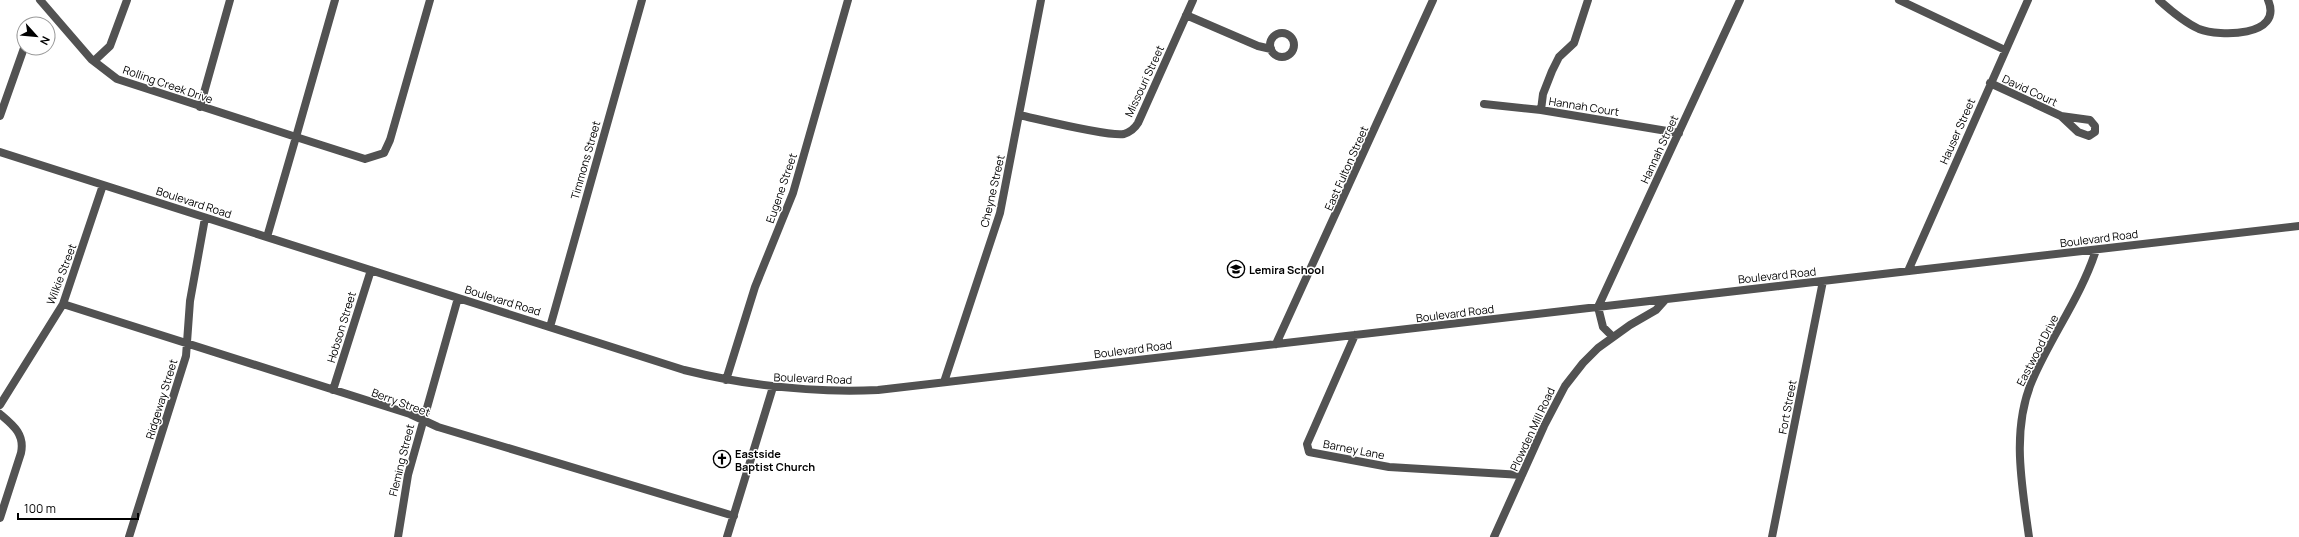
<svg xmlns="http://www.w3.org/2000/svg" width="2299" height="537" viewBox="0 0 2299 537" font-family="Manrope,sans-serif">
<rect width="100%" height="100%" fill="#fff"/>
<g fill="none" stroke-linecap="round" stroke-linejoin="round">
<path stroke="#525252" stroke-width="8" d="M40,0L91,59L117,79L296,137L267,237
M335,0L296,137L365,159L384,153L390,140L430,0
M1899,0L2005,50
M2159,0C2171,11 2184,22 2199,29C2219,37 2284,37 2268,0
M1186,15L1258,46L1271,49
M1270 45a12 12 0 1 1 24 0a12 12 0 1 1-24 0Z
M94,61L110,46L127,0
M1990,83L2061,116
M1484,104L1541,110L1679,133
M200,107L230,0
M1541,110L1543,94L1552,71L1559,57L1574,43L1588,0
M1019,115C1038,119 1109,137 1124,134C1130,132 1135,128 1138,123L1193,0
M0,116L24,48
M2061,116L2090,120L2095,126V132L2089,136L2078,132Z
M0,152L684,370C749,386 811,393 878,390L2299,226
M1908,271L2028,0
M63,304L410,414L438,427L734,516
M550,327L642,0
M1355,335L1307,444L1309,452L1389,467L1522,475
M1613,337L1603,327L1598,307L1740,0
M1276,344L1433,0
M726,380L755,287L793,193L848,0
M944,382L1000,213L1041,0
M333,390L371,270
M0,405L63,304L103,185
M0,414C13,425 25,434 21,453L0,518
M129,537L186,356L190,301L205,218
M398,537L408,475L458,298
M727,537L773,387
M1494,537L1544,426L1565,386L1583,363L1598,348L1630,325L1656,310L1665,300
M1772,537L1823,281
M2029,537C2022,486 2011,430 2032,381C2051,336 2081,297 2096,250"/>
</g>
<defs>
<symbol id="school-ring" viewBox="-11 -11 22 22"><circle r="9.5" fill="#fff" stroke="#000" stroke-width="1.5"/><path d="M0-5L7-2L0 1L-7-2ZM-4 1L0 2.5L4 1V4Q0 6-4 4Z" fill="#000"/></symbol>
<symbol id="church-ring" viewBox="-11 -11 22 22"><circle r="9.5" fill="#fff" stroke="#000" stroke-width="1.5"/><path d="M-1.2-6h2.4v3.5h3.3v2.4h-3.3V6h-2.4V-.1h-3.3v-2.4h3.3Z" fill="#000"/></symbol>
</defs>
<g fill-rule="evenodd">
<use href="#school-ring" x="1226" y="259" width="20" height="20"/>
<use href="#church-ring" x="712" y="449" width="20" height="20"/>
</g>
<g text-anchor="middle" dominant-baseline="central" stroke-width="3" stroke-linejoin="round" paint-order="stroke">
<g font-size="11" fill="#000" stroke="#fff">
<text transform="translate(1144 81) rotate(-65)">Missouri Street</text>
<text transform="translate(168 84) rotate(19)">Rolling Creek Drive</text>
<text transform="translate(2030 90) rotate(25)">David Court</text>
<text transform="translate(1584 106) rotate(9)">Hannah Court</text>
<text transform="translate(1957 131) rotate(-66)">Hauser Street</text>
<text transform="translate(1659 149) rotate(-65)">Hannah Street</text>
<text transform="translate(585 160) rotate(-74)">Timmons Street</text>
<text transform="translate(1346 168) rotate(-66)">East Fulton Street</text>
<text transform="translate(781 188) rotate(-71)">Eugene Street</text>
<text transform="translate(992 191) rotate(-77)">Cheyne Street</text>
<text transform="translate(194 202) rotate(18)">Boulevard Road</text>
<text transform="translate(2099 238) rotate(-7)">Boulevard Road</text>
<text transform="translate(61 274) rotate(-69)">Wilkie Street</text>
<text transform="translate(1777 275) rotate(-6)">Boulevard Road</text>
<text transform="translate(503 300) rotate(17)">Boulevard Road</text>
<text transform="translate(1455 313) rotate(-7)">Boulevard Road</text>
<text transform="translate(341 327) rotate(-73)">Hobson Street</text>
<text transform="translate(1133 349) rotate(-7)">Boulevard Road</text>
<text transform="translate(2037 350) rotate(-63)">Eastwood Drive</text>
<text transform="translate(813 378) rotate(2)">Boulevard Road</text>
<text transform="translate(161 399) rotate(-73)">Ridgeway Street</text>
<text transform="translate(401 402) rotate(20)">Berry Street</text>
<text transform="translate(1787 407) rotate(-79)">Fort Street</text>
<text transform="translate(1532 429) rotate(-65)">Plowden Mill Road</text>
<text transform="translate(1354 449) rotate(11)">Barney Lane</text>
<text transform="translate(401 460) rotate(-76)">Fleming Street</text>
</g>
<g font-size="11" font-weight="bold" fill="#000" stroke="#fff" text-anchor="start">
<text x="1249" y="269">Lemira School</text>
<text x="735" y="453">Eastside<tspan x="735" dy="13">Baptist Church</tspan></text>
</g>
</g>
<g transform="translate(36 36) rotate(117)"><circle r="19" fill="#ffffff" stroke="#999999"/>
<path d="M0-3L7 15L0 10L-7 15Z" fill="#000000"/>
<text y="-6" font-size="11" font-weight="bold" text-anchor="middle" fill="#000000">N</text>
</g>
<path d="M18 513v6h120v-6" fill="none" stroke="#000000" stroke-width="2"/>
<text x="24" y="513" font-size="12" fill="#000000" stroke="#ffffff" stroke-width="3" paint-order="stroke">100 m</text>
</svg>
